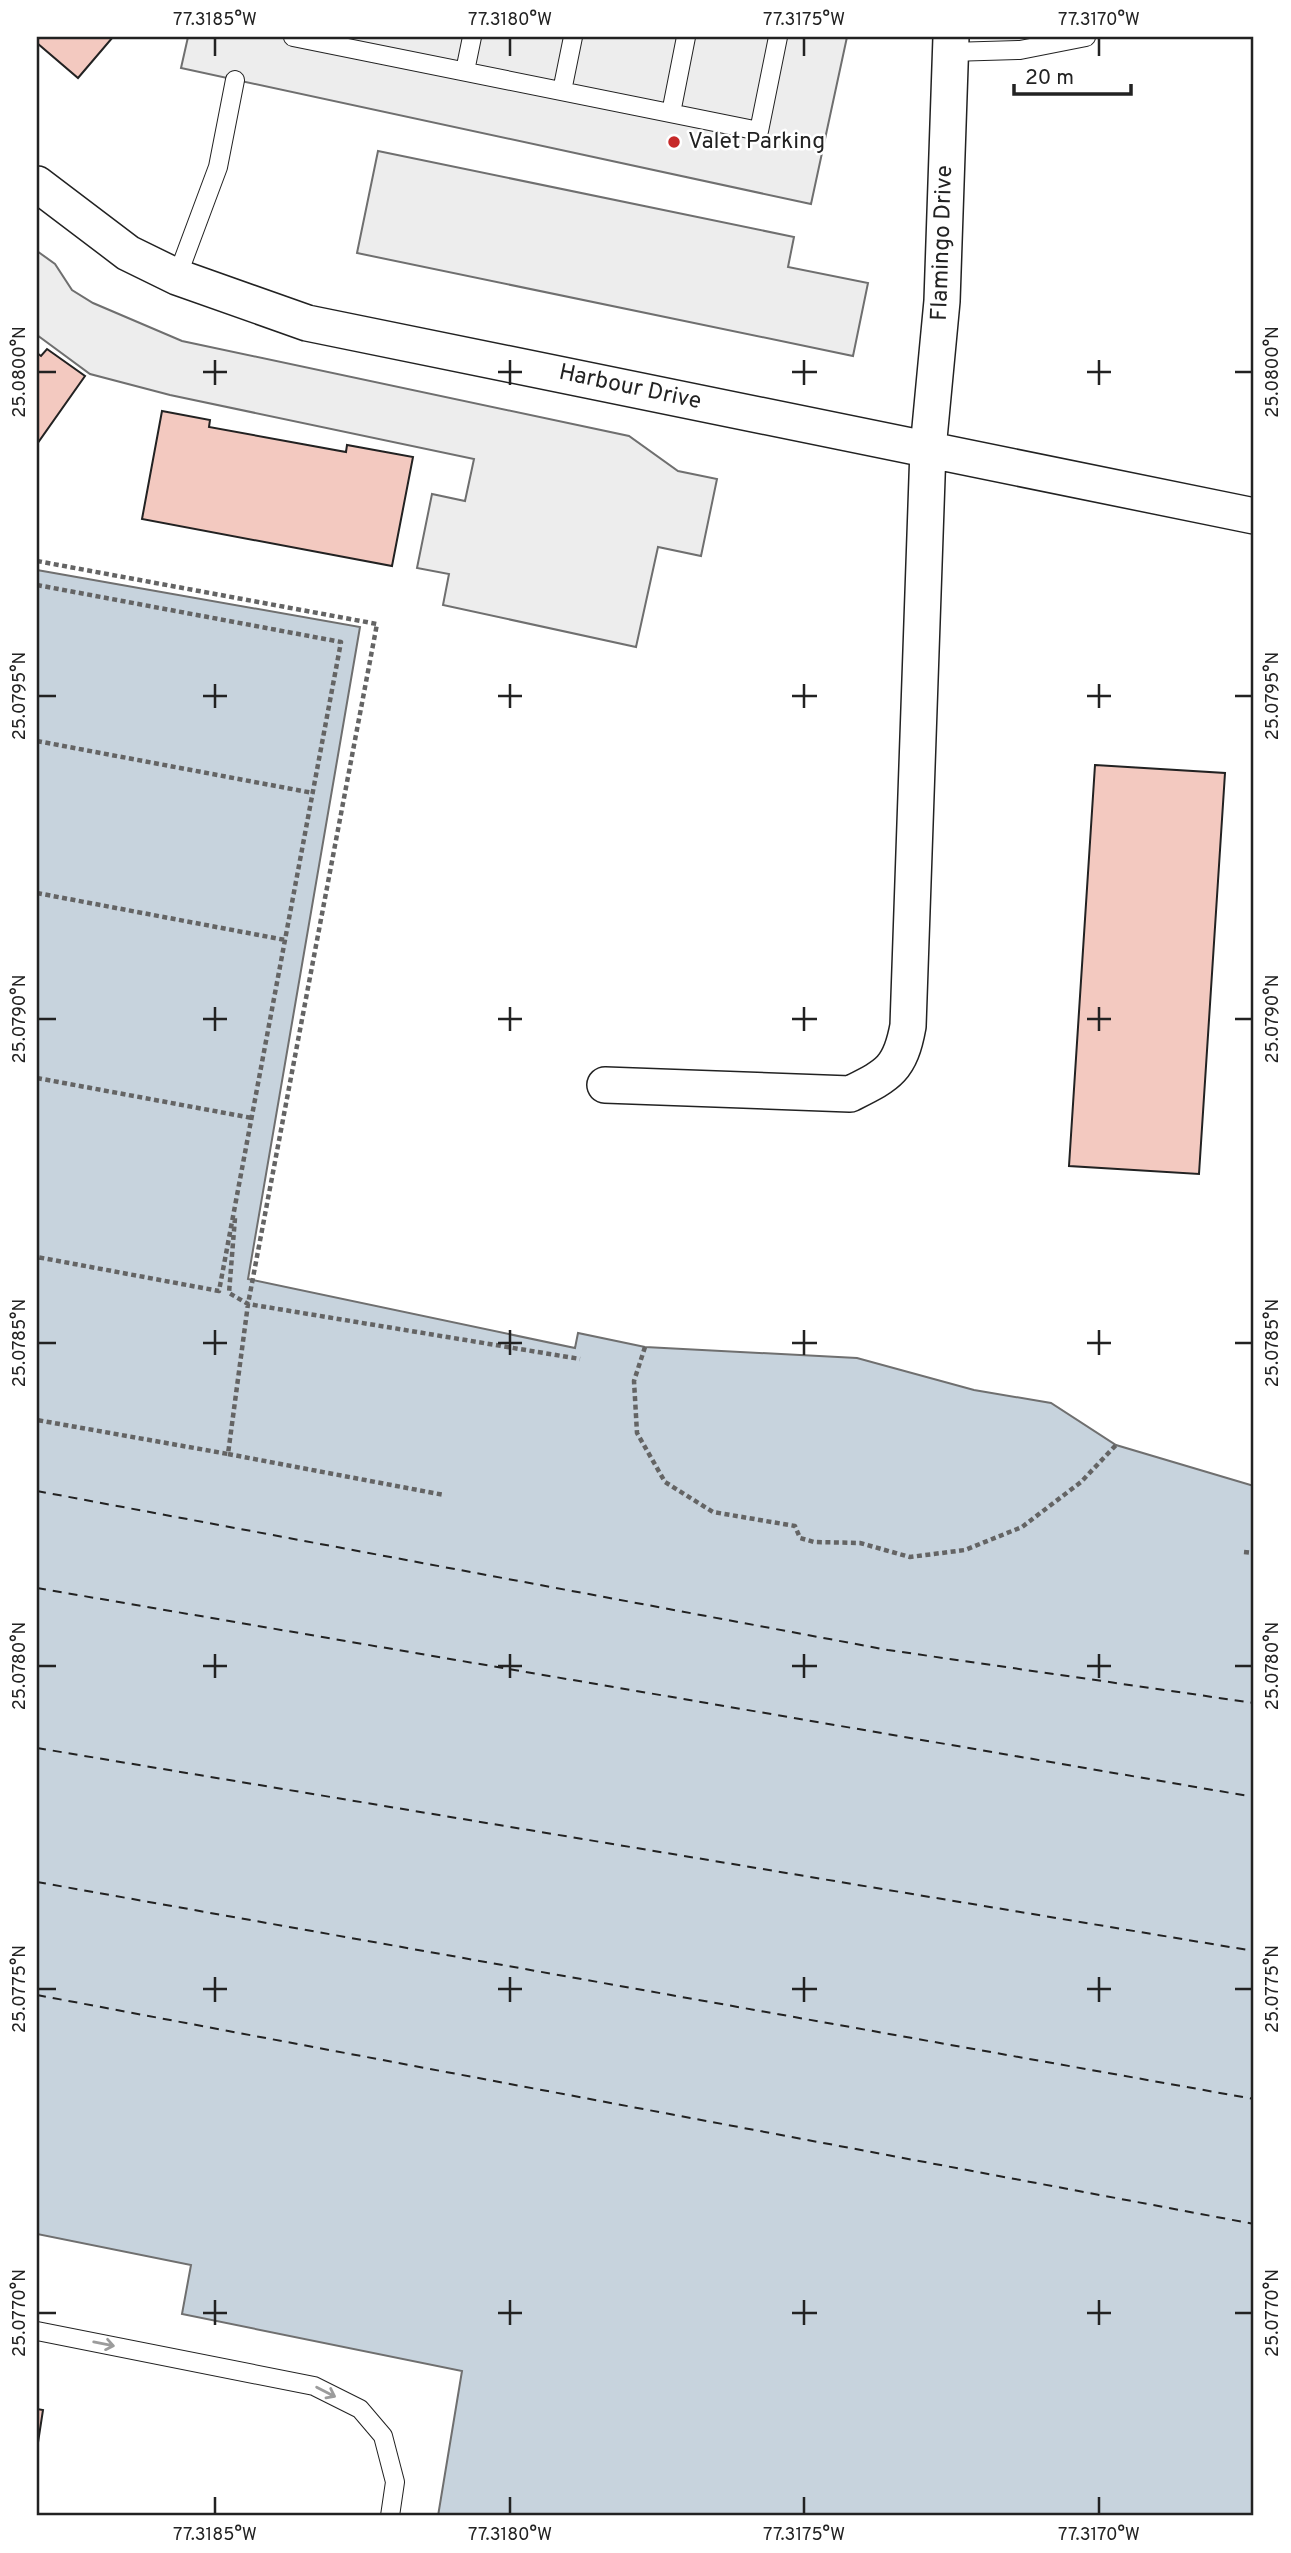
<svg xmlns="http://www.w3.org/2000/svg" width="1291" height="2553" viewBox="0 0 1291 2553" font-family="Overpass,sans-serif">
<rect width="100%" height="100%" fill="#fff"/>
<path fill="#ededed" stroke="#6f6f6f" stroke-width="2" d="M188,37H847L811,204L181,68Z
M378,151L794,237L788,267L868,283L853,356L357,253Z
M37,251L55,264L72,290L93,303L182,341L629,436L678,471L717,479L701,556L658,547L636,647L443,605L449,574L417,568L432,494L465,501L474,459L170,395L90,374L37,335Z"/>
<path fill="#c7d3dd" stroke="#6f6f6f" stroke-width="2" d="M37,570L360,627L248,1279L575,1348L578,1333L645,1347L857,1358L974,1390L1051,1403L1116,1445L1254,1486V2516H438L462,2371L182,2314L191,2265L37,2234Z"/>
<g fill="none" stroke-linecap="round" stroke-linejoin="round">
<path stroke="#222" stroke-width="2" stroke-dasharray="9 7" stroke-linecap="butt" d="M37,1491L888,1650L1254,1703
M37,1588L1254,1797
M37,1748L1254,1951
M37,1882L1254,2099
M37,1995L1254,2224"/>
</g>
<path fill="#f3c9c0" stroke="#222" stroke-width="2" d="M37,37H113L78,78L37,43Z
M47,349L85,376L37,444V353L41,356Z
M162,411L210,420L209,427L346,452L347,445L413,457L392,566L142,519Z
M1095,765L1225,773L1199,1174L1069,1166Z
M37,2409L43,2410L37,2449Z"/>
<g fill="none" stroke-linecap="round" stroke-linejoin="round">
<defs>
<path id="lane" d="M293,37L759,131L778,37
M950,52L1020,50L1086,37
M465,71L472,37
M562,91L573,37
M671,113L686,37
M177,277L218,167L235,80
M37,2331L314,2386L360,2409L383,2436L395,2482L390,2516"/>
<path id="street" d="M37,184L128,253L177,277L307,323L1254,516
M605,1085L850,1094C888,1075 900,1070 908,1026L928,449L942,301L951,37"/>
</defs>
<use href="#lane" stroke="#222" stroke-width="20"/>
<use href="#street" stroke="#222" stroke-width="38"/>
<path stroke="#646464" stroke-width="4.5" stroke-dasharray="5 3.5" stroke-linecap="butt" d="M37,561L377,624L248,1304L228,1454L37,1420
M37,585L341,642L219,1291L37,1257
M37,741L313,793
M37,893L285,940
M37,1078L252,1118
M235,1218L229,1293L248,1304L580,1359
M645,1347L634,1381L637,1433L665,1482L713,1512L795,1526L800,1538L814,1542L860,1543L910,1557L965,1550L1022,1527L1081,1482L1116,1445
M228,1454L444,1495
M1244,1552L1254,1553"/>
<use href="#lane" stroke="#fff" stroke-width="18"/>
<use href="#street" stroke="#fff" stroke-width="35"/>
</g>
<defs><path id="oneway-shaft" d="M-6 0H5M1.5-3L5.5 0L1.5 3" fill="none" stroke-width="1.6" stroke-linecap="round" stroke-linejoin="round" transform="scale(1.75)"/></defs>
<g stroke="#9c9c9c">
<use href="#oneway-shaft" transform="translate(104 2344) rotate(11)"/>
<use href="#oneway-shaft" transform="translate(326 2392) rotate(27)"/>
</g>
<path fill="none" stroke="#222" stroke-width="2.5" d="M215,38V56M510,38V56M804,38V56M1099,38V56M215,360V385M510,360V385M804,360V385M1099,360V385M38,372H56M203,372H227M498,372H522M792,372H817M1087,372H1111M1235,372H1252M215,684V708M510,684V708M804,684V708M1099,684V708M38,696H56M203,696H227M498,696H522M792,696H817M1087,696H1111M1235,696H1252M215,1007V1031M510,1007V1031M804,1007V1031M1099,1007V1031M38,1019H56M203,1019H227M498,1019H522M792,1019H817M1087,1019H1111M1235,1019H1252M215,1330V1355M510,1330V1355M804,1330V1355M1099,1330V1355M38,1343H56M203,1343H227M498,1343H522M792,1343H817M1087,1343H1111M1235,1343H1252M215,1654V1678M510,1654V1678M804,1654V1678M1099,1654V1678M38,1666H56M203,1666H227M498,1666H522M792,1666H817M1087,1666H1111M1235,1666H1252M215,1977V2002M510,1977V2002M804,1977V2002M1099,1977V2002M38,1989H56M203,1989H227M498,1989H522M792,1989H817M1087,1989H1111M1235,1989H1252M215,2300V2325M510,2300V2325M804,2300V2325M1099,2300V2325M38,2313H56M203,2313H227M498,2313H522M792,2313H817M1087,2313H1111M1235,2313H1252M215,2497V2514M510,2497V2514M804,2497V2514M1099,2497V2514"/>
<circle fill="#c62828" stroke="#fff" stroke-width="2.5" cx="674" cy="142" r="7"/>
<g text-anchor="middle" dominant-baseline="central" stroke-width="5" stroke-linejoin="round" paint-order="stroke">
<g font-size="23" fill="#222" stroke="#fff" text-anchor="start">
<text x="688" y="142">Valet Parking</text>
</g>
<g font-size="23" fill="#222" stroke="#fff">
<text transform="translate(943 243) rotate(-88)">Flamingo Drive</text>
<text transform="translate(630 388) rotate(12)">Harbour Drive</text>
</g>
</g>
<rect width="1291" height="2553" fill="none" stroke="#ffffff" stroke-width="77"/>
<path d="M1014 84v10h117v-10" fill="none" stroke="#222222" stroke-width="3.5"/>
<text x="1025" y="84" font-size="21" fill="#222222" stroke="#ffffff" stroke-width="5" paint-order="stroke">20 m</text>
<rect x="38" y="38" width="1214" height="2476" fill="none" stroke="#222" stroke-width="2.5"/>
<g font-size="18" text-anchor="middle" fill="#222">
<text x="215" y="25">77.3185°W</text>
<text x="510" y="25">77.3180°W</text>
<text x="804" y="25">77.3175°W</text>
<text x="1099" y="25">77.3170°W</text>
<text transform="translate(19 372) rotate(-90)" y="6">25.0800°N</text>
<text transform="translate(1272 372) rotate(-90)" y="6">25.0800°N</text>
<text transform="translate(19 696) rotate(-90)" y="6">25.0795°N</text>
<text transform="translate(1272 696) rotate(-90)" y="6">25.0795°N</text>
<text transform="translate(19 1019) rotate(-90)" y="6">25.0790°N</text>
<text transform="translate(1272 1019) rotate(-90)" y="6">25.0790°N</text>
<text transform="translate(19 1343) rotate(-90)" y="6">25.0785°N</text>
<text transform="translate(1272 1343) rotate(-90)" y="6">25.0785°N</text>
<text transform="translate(19 1666) rotate(-90)" y="6">25.0780°N</text>
<text transform="translate(1272 1666) rotate(-90)" y="6">25.0780°N</text>
<text transform="translate(19 1989) rotate(-90)" y="6">25.0775°N</text>
<text transform="translate(1272 1989) rotate(-90)" y="6">25.0775°N</text>
<text transform="translate(19 2313) rotate(-90)" y="6">25.0770°N</text>
<text transform="translate(1272 2313) rotate(-90)" y="6">25.0770°N</text>
<text x="215" y="2540">77.3185°W</text>
<text x="510" y="2540">77.3180°W</text>
<text x="804" y="2540">77.3175°W</text>
<text x="1099" y="2540">77.3170°W</text>
</g>
</svg>
